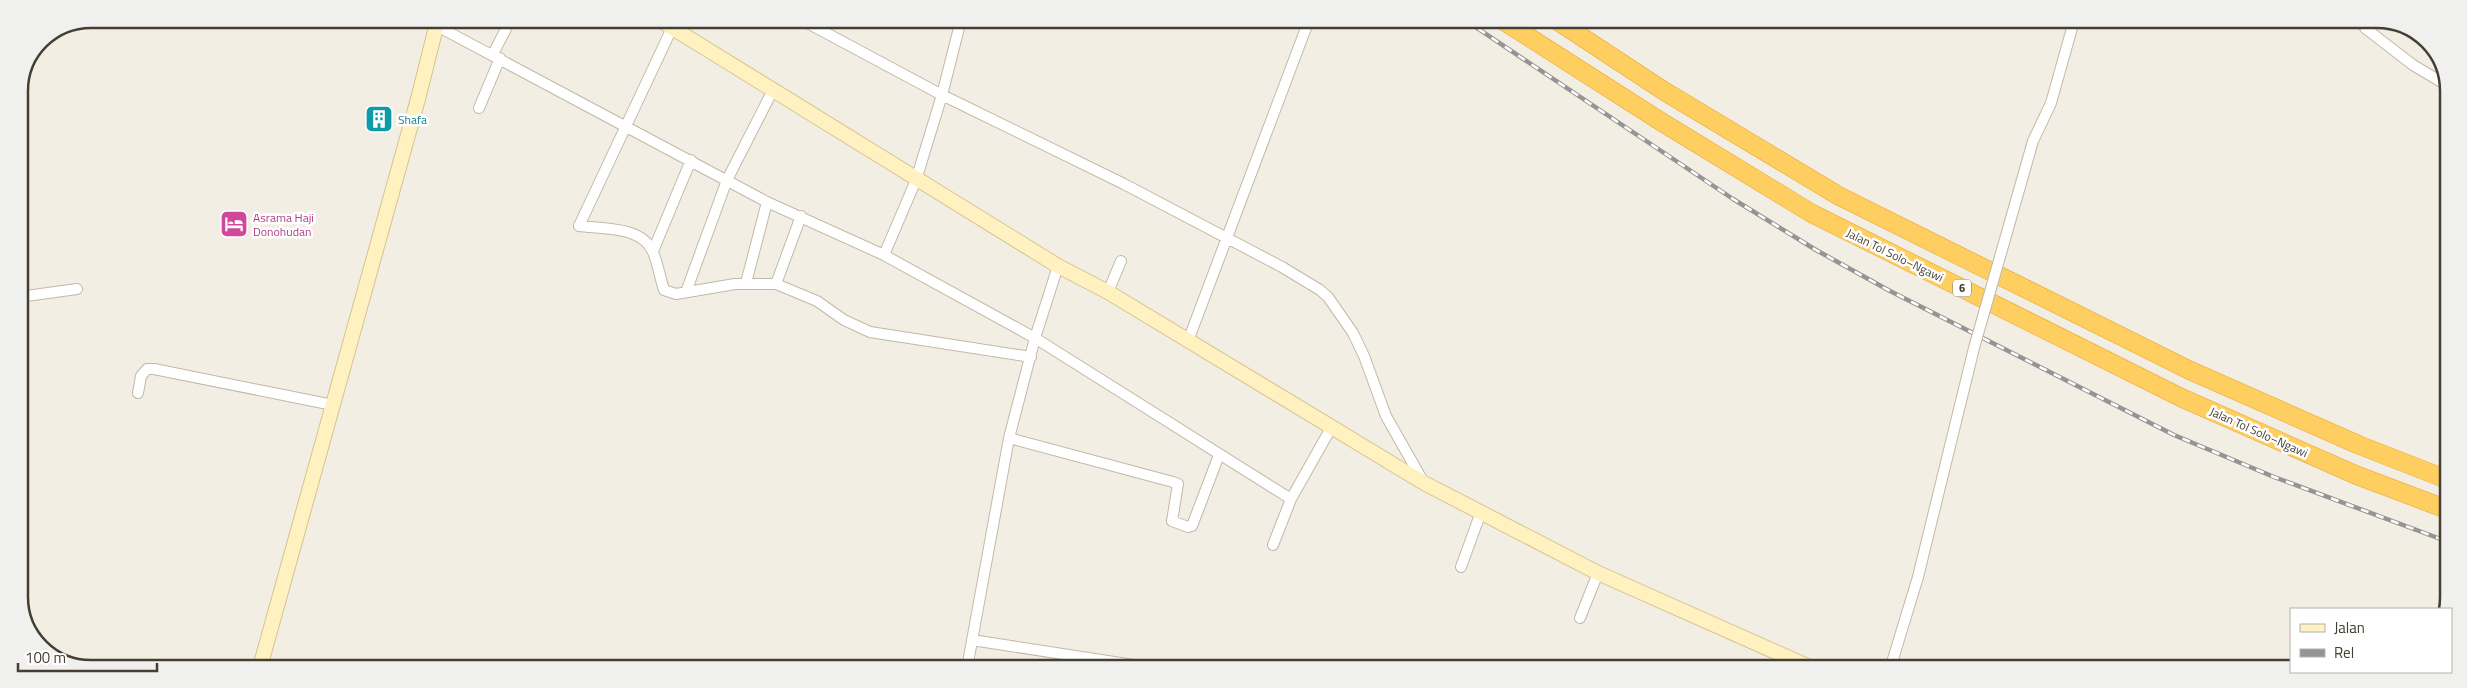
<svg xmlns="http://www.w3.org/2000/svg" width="2467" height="688" viewBox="0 0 2467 688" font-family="'Titillium Web',sans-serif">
<rect width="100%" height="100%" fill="#f3eee3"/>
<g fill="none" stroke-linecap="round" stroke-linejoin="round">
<defs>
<path id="minor" d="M800,19L942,95L1124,184L1282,267L1320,290L1328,297L1353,333L1364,356L1386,416L1424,483
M2356,21L2368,28L2372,26L2373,21
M437,26L767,202L884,255L1035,338L1291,499
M672,28L579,226C602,229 642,226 653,252C658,264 660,278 664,290L676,294L735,284H776L817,301L844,320L870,332L1031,357
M2365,28L2413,65L2448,86
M493,54L511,19
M479,108L500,58
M653,251L691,160
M884,255L916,180L942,95L961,20
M746,283L767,202
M776,284L801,216
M686,292L727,180L773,90
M1108,292L1121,261
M19,297L77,289
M1188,341L1309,20
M138,393L141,376L147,369H154L333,405
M1009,438L1173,482L1178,484L1172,521L1188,527L1192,526L1219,455
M1273,545L1291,499L1331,428
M1461,567L1481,512
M1580,618L1598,573
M972,640L1153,668
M967,668L1009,438L1035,338L1058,266
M1890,669L1918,577"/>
<path id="secondary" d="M658,19L1058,266L1108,292L1424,483L1598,573L1814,669
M260,667L418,99L438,19"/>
<path id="motorway" d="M1502,20L1660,121L1811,213L2182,398L2356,475L2446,509
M1556,20L1664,91L1839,196L2189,370L2359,445L2446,479"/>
</defs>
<use href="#minor" stroke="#c1b9a8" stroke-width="12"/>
<use href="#secondary" stroke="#d5c490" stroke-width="16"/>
<use href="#motorway" stroke="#e5a42a" stroke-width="19"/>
<use href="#minor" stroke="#fff" stroke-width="10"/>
<use href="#secondary" stroke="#fff1c0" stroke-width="14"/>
<use href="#motorway" stroke="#ffce61" stroke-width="18"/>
<defs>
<path id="rail" d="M1465,20L1733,199L1816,250L1890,291L2174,435L2274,477L2446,541"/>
</defs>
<use href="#rail" stroke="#949494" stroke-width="4.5"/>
<use href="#rail" stroke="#fff" stroke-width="2.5" stroke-dasharray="8" stroke-linecap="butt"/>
<defs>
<path id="minor-bridge" d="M1918,577L1974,348L2033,141L2051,103L2074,21"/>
</defs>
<use href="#minor-bridge" stroke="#c1b9a8" stroke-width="12" stroke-linecap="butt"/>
<use href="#minor-bridge" stroke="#fff" stroke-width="10"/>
</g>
<defs>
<symbol id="building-square" viewBox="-11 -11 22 22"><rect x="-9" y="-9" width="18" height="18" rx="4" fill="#0f9aa8" stroke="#fff"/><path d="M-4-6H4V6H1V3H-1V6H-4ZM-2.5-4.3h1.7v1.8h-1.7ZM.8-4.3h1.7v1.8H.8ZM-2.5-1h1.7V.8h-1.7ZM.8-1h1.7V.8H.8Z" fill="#fff"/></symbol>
<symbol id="hotel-square" viewBox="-11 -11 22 22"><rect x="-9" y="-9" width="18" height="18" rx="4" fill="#d1479c" stroke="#fff"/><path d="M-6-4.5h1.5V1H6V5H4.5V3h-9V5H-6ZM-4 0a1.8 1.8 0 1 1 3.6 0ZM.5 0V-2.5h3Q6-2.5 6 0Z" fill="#fff"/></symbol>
</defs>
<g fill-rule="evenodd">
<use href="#building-square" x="363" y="103" width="32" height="32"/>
<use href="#hotel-square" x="218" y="208" width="32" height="32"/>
</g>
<g text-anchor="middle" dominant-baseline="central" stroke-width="5" stroke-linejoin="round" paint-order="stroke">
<rect fill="#fff" stroke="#7c7870" stroke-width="1" x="1953" y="279.5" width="18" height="17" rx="4"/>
<g font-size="11" font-weight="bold" fill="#443e33">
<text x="1962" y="288">6</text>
</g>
<g font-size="12" fill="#0d838f" stroke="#fff" text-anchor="start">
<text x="398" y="119">Shafa</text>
</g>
<g font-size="12" fill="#b23c85" stroke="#fff" text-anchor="start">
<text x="253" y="217">Asrama Haji<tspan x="253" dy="14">Donohudan</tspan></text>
</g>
<g font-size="12" fill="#443e33" stroke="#fff">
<text transform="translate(1895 255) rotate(26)">Jalan Tol Solo–Ngawi</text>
<text transform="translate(2259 432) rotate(24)">Jalan Tol Solo–Ngawi</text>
</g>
</g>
<path d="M0 0H2467V688H0ZM91 28H2377A63 63 0 0 1 2440 91V597A63 63 0 0 1 2377 660H91A63 63 0 0 1 28 597V91A63 63 0 0 1 91 28Z" fill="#f0f0ef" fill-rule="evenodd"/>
<path fill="none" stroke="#443e33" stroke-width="2.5" d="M91 28H2377A63 63 0 0 1 2440 91V597A63 63 0 0 1 2377 660H91A63 63 0 0 1 28 597V91A63 63 0 0 1 91 28Z"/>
<rect x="2290" y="608" width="162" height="65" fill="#ffffff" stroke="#b4b2ad"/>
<rect x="2300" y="624" width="25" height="8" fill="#fff1c0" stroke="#b4b2ad"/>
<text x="2334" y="633" font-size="15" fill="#443e33">Jalan</text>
<rect x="2300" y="649" width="25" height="8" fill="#949494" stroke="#b4b2ad"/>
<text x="2334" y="658" font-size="15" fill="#443e33">Rel</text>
<path d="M18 663v8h139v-8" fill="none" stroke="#443e33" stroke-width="2.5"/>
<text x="25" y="663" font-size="15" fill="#443e33" stroke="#ffffff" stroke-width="4" paint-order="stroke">100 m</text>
</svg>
